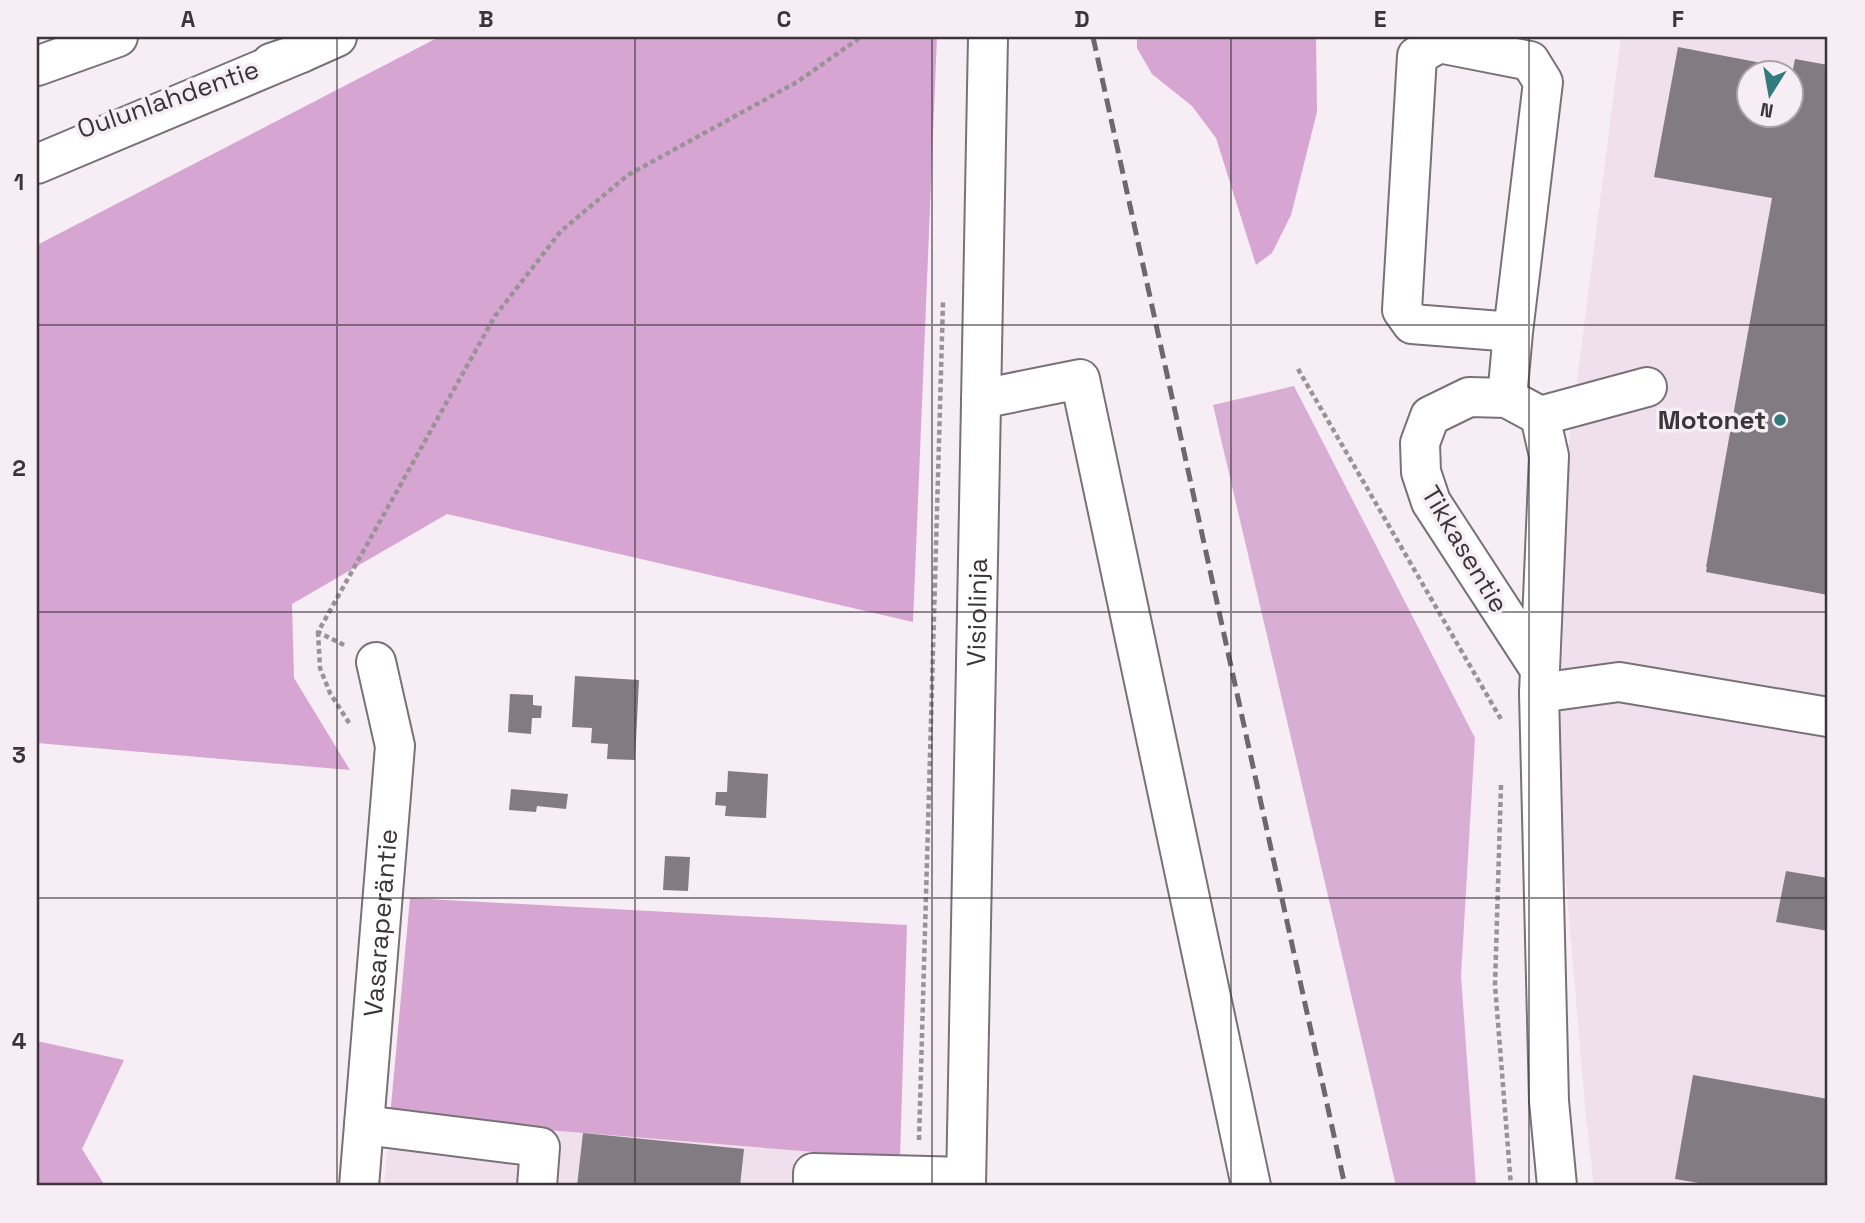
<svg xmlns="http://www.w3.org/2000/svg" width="1865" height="1223" viewBox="0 0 1865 1223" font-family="'Space Grotesk',sans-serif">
<rect width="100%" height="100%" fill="#f7edf5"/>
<path fill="#f0e0ee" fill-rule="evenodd" d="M1621,37H1828V1186H1594L1586,1118L1559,800L1567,459ZM1750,74H1792V116H1750Z
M390,1117L900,1159L897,1186H384Z"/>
<path fill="#d9aed4" d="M1294,386L1475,738L1461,976L1476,1186H1396L1213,405Z"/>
<path fill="#d7a5d1" d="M439,37H883L884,39L887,37H937L913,622L447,514L292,604L294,678L350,770L37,743V245Z
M1137,37H1316L1317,112L1291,215L1272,253L1256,265L1216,138L1192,106L1152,74L1137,48Z
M410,898L907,925L900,1159L390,1117Z
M37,1041L124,1060L82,1149L105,1186H37Z"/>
<path fill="#837b82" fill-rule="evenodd" d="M1678,47L1793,69L1795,59L1828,65V595L1706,572L1707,567H1706L1772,198L1654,177ZM1750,74H1792V116H1750Z
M575,676L639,680L635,760L607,759L608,744L591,743L592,728L572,727Z
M510,694L533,695V705L542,706L541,718H532L531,734L508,732Z
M728,771L768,774L766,818L725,816L726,806L715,805L716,792H727Z
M511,789L568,794L566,809L537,806L536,812L509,810Z
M665,856L690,857L688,891L663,890Z
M1786,871L1828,878V931L1776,922Z
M1693,1075L1828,1099V1186H1717L1675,1179Z
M583,1133L744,1149L740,1186H577Z"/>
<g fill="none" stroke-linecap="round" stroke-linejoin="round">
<defs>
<g id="minor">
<path d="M1507,398L1513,332L1543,82L1530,61L1439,43L1417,56L1402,310L1412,324L1513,332"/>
<path d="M981,399L1080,379L1251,1186"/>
<path d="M1540,416L1647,387"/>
<path d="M1539,668L1431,502L1421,472L1420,443L1430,416L1469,397L1507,398L1540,416L1549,456L1539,693L1549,1101L1557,1186"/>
<path d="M1539,693L1619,682L1828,717"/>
<path d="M364,1125L540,1147L537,1186"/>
<path id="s1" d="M359,1186L395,746L376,662"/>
<path d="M813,1186V1173L966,1177"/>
<path id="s2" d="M966,1186L988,37"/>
</g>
<path id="major" d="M271,63L301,53L337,37
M37,66L118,37"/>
<path id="highway" d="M37,164L301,53"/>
</defs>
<use href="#minor" stroke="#797178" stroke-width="42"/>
<use href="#major" stroke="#797178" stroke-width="42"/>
<use href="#highway" stroke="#797178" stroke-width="42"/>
<path stroke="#999297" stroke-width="4.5" stroke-dasharray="5 3.5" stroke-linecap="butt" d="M1298,369L1502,721
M318,632L320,668L330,693L351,726
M344,645L318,632L495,316L561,231L628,175L797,82L861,37
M1501,785L1495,985L1511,1186
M919,1140L943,302"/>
<use href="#minor" stroke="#fff" stroke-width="38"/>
<use href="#major" stroke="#fff" stroke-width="38"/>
<use href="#highway" stroke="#fff" stroke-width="38"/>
<path stroke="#6d686c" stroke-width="5" stroke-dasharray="14 7" stroke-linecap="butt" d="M1093,37L1345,1186"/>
</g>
<path fill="none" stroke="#393538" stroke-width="2" stroke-opacity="0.55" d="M337,37V1186M635,37V1186M932,37V1186M1231,37V1186M1529,37V1186M37,325H1828M37,612H1828M37,898H1828"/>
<circle fill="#317a7e" stroke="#f7edf5" stroke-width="2.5" cx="1780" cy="420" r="7"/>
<g text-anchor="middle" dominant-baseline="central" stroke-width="7" stroke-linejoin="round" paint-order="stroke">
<g font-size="26" fill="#393538" stroke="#f7edf5">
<text transform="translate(168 99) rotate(-19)">Oulunlahdentie</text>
<text transform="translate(1465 549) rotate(59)">Tikkasentie</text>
<text stroke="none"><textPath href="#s2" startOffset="574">Visiolinja</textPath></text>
<text stroke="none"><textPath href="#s1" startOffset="264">Vasaraperäntie</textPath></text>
</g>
<g font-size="26" font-weight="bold" fill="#393538" stroke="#f7edf5" text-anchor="end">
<text x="1766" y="420">Motonet</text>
</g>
</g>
<rect width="1865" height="1223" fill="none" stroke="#f7edf5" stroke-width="77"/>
<g transform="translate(1770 94) rotate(191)"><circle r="33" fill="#f7edf5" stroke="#aba3a9" stroke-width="2"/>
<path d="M0-5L12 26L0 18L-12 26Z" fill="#317a7e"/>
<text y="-10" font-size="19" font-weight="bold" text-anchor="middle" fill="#393538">N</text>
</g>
<rect x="38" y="38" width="1788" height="1146" fill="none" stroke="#393538" stroke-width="2.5"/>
<g font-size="23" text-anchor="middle" font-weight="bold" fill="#393538">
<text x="188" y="27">A</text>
<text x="486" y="27">B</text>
<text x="784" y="27">C</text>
<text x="1082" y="27">D</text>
<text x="1380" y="27">E</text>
<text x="1678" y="27">F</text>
<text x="19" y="190">1</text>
<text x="19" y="476">2</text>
<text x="19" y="763">3</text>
<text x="19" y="1049">4</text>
</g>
</svg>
